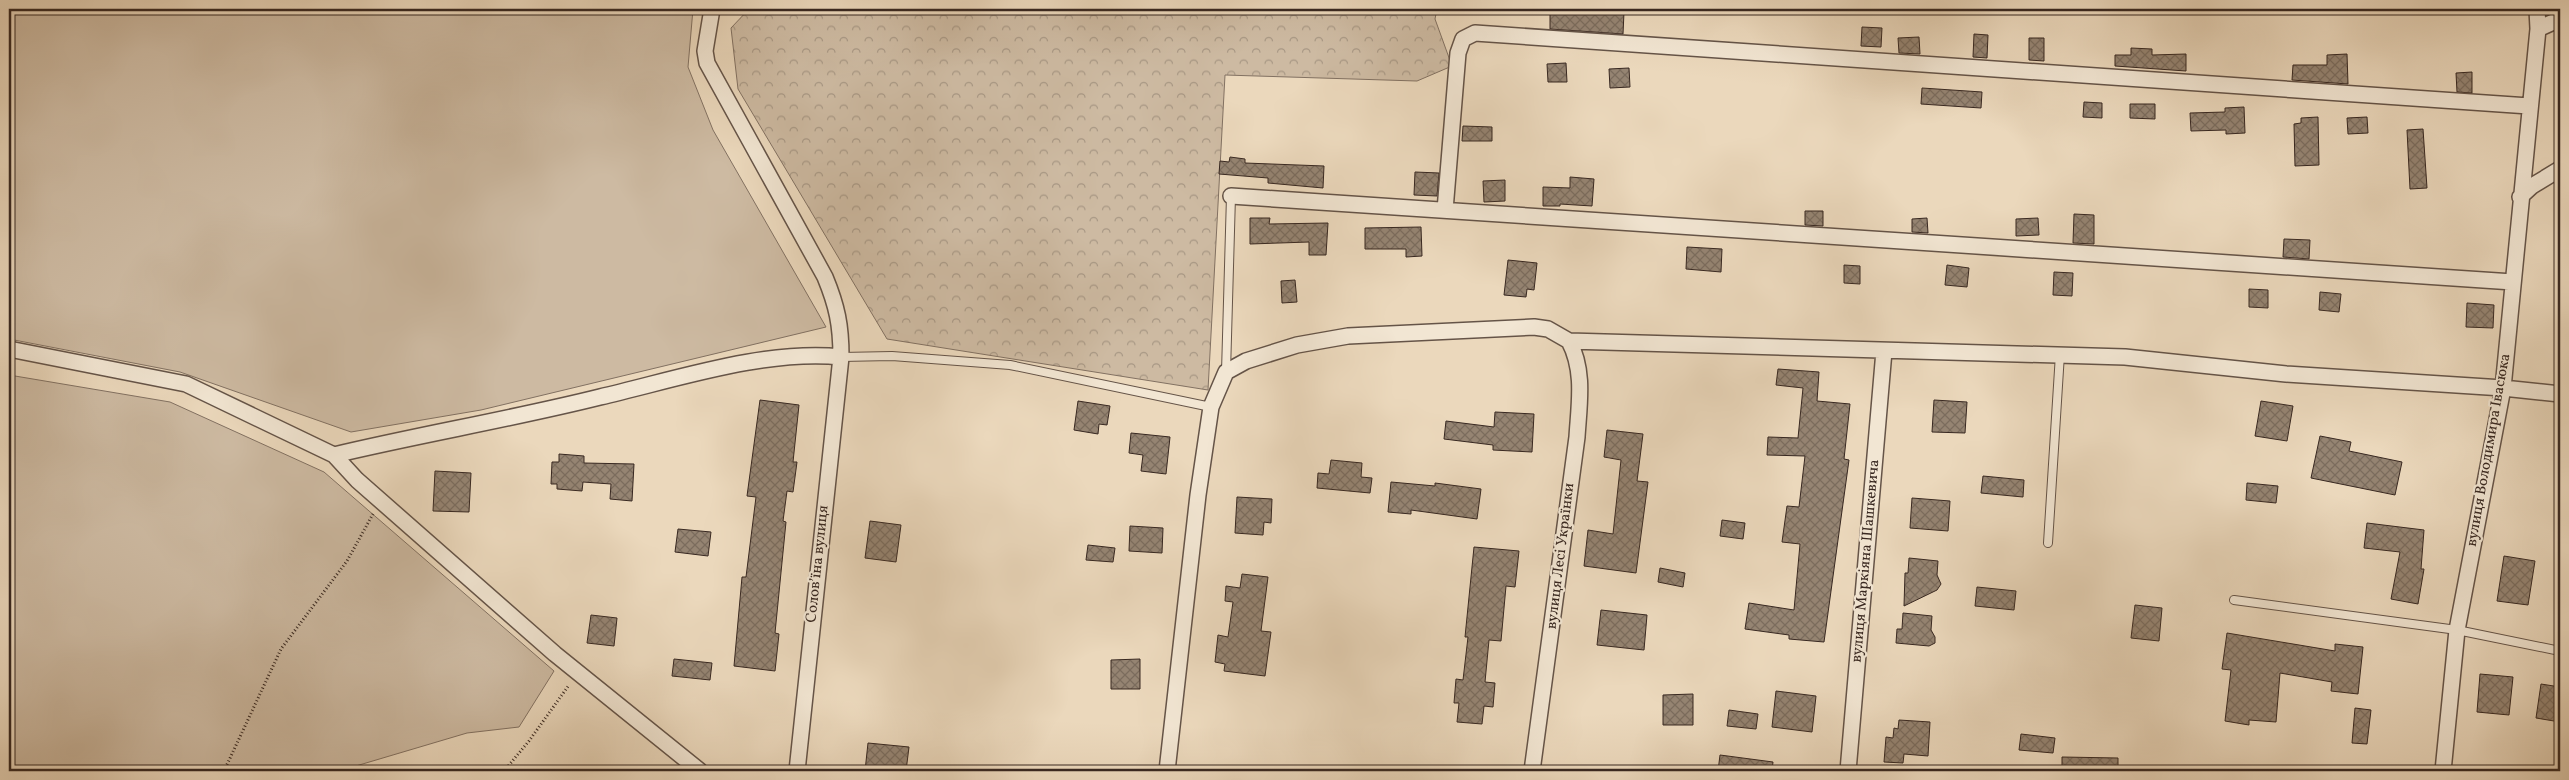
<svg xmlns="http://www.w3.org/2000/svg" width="2569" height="780" viewBox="0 0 2569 780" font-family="Vollkorn,serif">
<defs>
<pattern id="forest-crowns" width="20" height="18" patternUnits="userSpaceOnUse" patternTransform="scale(1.25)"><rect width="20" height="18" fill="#cdbaa2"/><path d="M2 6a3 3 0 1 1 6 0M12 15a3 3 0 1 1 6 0" fill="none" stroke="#a79784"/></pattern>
<pattern id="building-cross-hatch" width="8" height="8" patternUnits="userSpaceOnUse" patternTransform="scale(1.25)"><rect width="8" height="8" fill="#958472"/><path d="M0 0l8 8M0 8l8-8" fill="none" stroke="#7b6c5d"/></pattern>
</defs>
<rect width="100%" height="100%" fill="#ebd8bc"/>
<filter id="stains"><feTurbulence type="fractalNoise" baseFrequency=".004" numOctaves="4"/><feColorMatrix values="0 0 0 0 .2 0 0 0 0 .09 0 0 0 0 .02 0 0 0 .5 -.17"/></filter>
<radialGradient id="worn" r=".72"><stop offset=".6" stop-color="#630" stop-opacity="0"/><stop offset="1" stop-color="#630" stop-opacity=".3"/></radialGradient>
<path fill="url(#forest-crowns)" stroke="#827162" d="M749,9H1437L1435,19L1452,66L1417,81L1225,75L1208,390L887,339L738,89L731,28Z"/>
<path fill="#cdbaa2" stroke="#827162" d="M9,9H693L688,67L713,130L826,327L481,410L351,432L180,372L9,339Z
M9,375L170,402L324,472L554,671L519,727L467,733L339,771H9Z"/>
<path fill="url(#building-cross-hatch)" stroke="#382821" d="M1550,9L1624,12L1623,34L1550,29Z
M1862,27L1882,28L1881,47L1861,46Z
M1974,34L1988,35L1987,58L1973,57Z
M1919,37L1920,54L1899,53L1898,38Z
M2029,38H2044V61L2029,60Z
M2131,48L2152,49V55L2186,54V71L2115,66V55H2131Z
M2347,54L2348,84L2292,80L2293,65H2327V55Z
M1566,63L1567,82H1548L1547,64Z
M1629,68L1630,87L1610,88L1609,69Z
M2472,72V93L2457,92L2456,73Z
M1922,88L1982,92L1981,108L1921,104Z
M2084,102L2102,103V118L2083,117Z
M2130,104H2155V119L2130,118Z
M2244,107L2245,133L2226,134V130L2191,131L2190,113L2225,112V108Z
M2318,117L2319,165L2295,166L2294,124L2301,123V118Z
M2367,117L2368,133L2348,134L2347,118Z
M1463,126L1492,127V141H1462Z
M2423,129L2427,188L2410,189L2407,130Z
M1230,157L1245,159V163L1324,166L1323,188L1268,183V178L1219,174L1220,161L1229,162Z
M1415,172L1439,173L1437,196L1414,195Z
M1570,177L1594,179L1592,206L1560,204V206H1543V187L1570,188Z
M1505,180V201L1484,202L1483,181Z
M1805,211H1823V226L1805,225Z
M2074,214L2094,215V244L2073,243Z
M1250,218H1270L1269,224L1328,223L1326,255H1309V242L1250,244Z
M1927,218L1928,233L1912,232V219Z
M2038,218L2039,235L2016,236V219Z
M1421,227L1422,256L1406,257V249H1365V228Z
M2284,239L2310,240L2309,259L2283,257Z
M1687,247L1722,249L1721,272L1686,269Z
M1508,260L1537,263L1534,290L1527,289L1526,297L1504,295Z
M1844,265L1860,266V284L1844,283Z
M1947,265L1969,268L1967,287L1945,285Z
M2054,272L2073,273L2072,296L2053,295Z
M1295,280L1297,302L1282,303L1281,281Z
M2249,289L2268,290V308L2249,307Z
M2320,292L2341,294L2339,312L2319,310Z
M2467,303L2494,305L2493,328L2466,327Z
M1778,369L1819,372L1817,401L1850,404L1844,459L1849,460L1824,642L1789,639V635L1745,629L1749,603L1794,610L1800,544L1782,542L1787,506L1799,507L1805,456L1767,455L1768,437L1798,438L1803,388L1776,385Z
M760,400L799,405L793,462H797L793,492L787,491L783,521L786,522L775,633L779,634L775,671L734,666L742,577H746L756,497L747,496Z
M1934,400L1967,402L1965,433L1932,432Z
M1078,401L1110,406L1107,425L1099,424L1098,434L1074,430Z
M2261,401L2293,406L2287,441L2255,436Z
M1495,412L1534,414L1532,452L1493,450V445L1444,439L1446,421L1494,427Z
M1607,430L1643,434L1637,481L1648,482L1636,573L1584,566L1588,530L1613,534L1621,460L1604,457Z
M1131,433L1170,437L1166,474L1141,471L1143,455L1129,453Z
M2320,436L2351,442L2349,451L2402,462L2395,495L2311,478Z
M559,454L584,456V463L634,464L632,501L610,499L611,484L583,482L582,491L557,489V484H551L552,462H559Z
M1331,460L1362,463L1361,477L1372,478L1370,493L1317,488L1318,473L1329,474Z
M435,471L471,473L469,512L433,511Z
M1983,476L2024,480L2023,497L1981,493Z
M1391,482L1435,486V483L1481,489L1477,519L1411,510V514L1388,512Z
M2247,483L2278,486L2276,503L2246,500Z
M1237,497L1272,499L1271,523L1264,522L1263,535L1235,533Z
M1912,498L1950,501L1948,531L1910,528Z
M1722,520L1745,523L1743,539L1720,536Z
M870,521L901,525L896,562L865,558Z
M2367,523L2424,530L2421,569H2424L2418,604L2391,599L2400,552L2364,548Z
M1130,526L1163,528L1162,553L1129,551Z
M678,529L711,532L708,556L675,552Z
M1088,545L1115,548L1113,562L1086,560Z
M1474,547L1519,551L1515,587L1506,586L1501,641L1489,640L1485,682L1495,683L1493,707L1484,706L1482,724L1457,722L1459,703H1454L1456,679L1463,680L1468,637H1465Z
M2504,556L2535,561L2528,605L2497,601Z
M1909,558L1938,561L1937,575L1941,584L1937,590L1904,606L1905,573H1908Z
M1660,568L1685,573L1683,587L1658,582Z
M1242,574L1268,577L1261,631L1271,632L1265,676L1224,671L1225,664L1215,662L1218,635L1228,637L1233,602L1225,601L1226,586L1240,588Z
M1977,587L2016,591L2014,610L1975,606Z
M2135,605L2162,608L2159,641L2131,638Z
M1601,610L1647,615L1644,650L1597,645Z
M1903,613L1932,616L1931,630L1935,637V643L1929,646L1896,643L1897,629H1902Z
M591,615L617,618L614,646L587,643Z
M2227,633L2335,651V644L2363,647L2358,694L2331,691L2332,682L2280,673L2276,722L2249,720V725L2225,721L2231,670L2222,669Z
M674,659L712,663L710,680L672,676Z
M1140,659V689H1111V660Z
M2480,674L2513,677L2509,715L2477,712Z
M2541,684L2560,687V722L2536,718Z
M1776,691L1816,696L1812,732L1772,727Z
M1693,694V725H1663V695Z
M2355,708L2371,710L2367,744L2352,743Z
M1729,710L1758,714L1756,729L1727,726Z
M1899,720L1930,722L1928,756L1904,754L1903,763L1884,762L1886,737L1893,738L1894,728L1898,729Z
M2021,734L2055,738L2053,753L2019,750Z
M868,743L909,747L906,771H865Z
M1720,755L1773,762L1772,771H1718Z
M2062,757L2118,758V771H2062Z"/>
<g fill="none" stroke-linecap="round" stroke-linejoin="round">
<defs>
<path id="service" d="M841,357L892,356L1010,365L1211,407
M1226,372L1231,196
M2048,543L2060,354
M2234,600L2457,630L2560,651"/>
<path id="minor" d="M712,9L705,51L707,63L825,277C837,306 841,325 841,357L797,771
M2538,29L2560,19
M1231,196L2513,282
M2520,197L2532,186L2560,169
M1445,210L1458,53L1463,39L1475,33L2529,106
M9,349L186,384L334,455L357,480L555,654L700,771
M334,455C422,434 512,419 600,397C674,380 765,349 841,357
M1167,771L1198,495L1211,407L1226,372L1246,361L1297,345L1348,336L1534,327L1548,329L1569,341L2125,357L2286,374L2503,388L2560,394
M1532,771L1577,437C1579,404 1585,371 1569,341
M1848,771L1884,351
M2443,771L2457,630L2503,388L2538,29L2537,9"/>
</defs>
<use href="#service" stroke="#655448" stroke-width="10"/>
<use href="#minor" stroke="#655448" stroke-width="18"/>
<path stroke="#382821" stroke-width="3" stroke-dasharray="1 2.5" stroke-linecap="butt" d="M224,771L281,649L347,561L373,514
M504,771L529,741L569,685"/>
<use href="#service" stroke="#f2e6d3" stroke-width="8"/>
<use href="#minor" stroke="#f2e6d3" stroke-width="15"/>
</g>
<g text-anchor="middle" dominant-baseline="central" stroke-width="4.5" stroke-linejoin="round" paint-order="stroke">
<g font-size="15" fill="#382821" stroke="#f2e6d3">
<text transform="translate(2489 450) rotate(-80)">вулиця Володимира Івасюка</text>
<text transform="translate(1561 556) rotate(-83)">вулиця Лесі Українки</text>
<text transform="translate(1866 561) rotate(-85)">вулиця Маркіяна Шашкевича</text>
<text transform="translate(818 564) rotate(-84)">Соловʼїна вулиця</text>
</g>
</g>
<rect width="2569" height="780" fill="none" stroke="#ebd8bc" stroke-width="30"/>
<rect x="10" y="10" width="2549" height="760" fill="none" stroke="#382821" stroke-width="2.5"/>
<rect x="15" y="15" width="2539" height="750" fill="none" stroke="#382821"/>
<rect width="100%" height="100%" filter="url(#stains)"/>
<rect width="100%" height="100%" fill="url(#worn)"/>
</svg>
